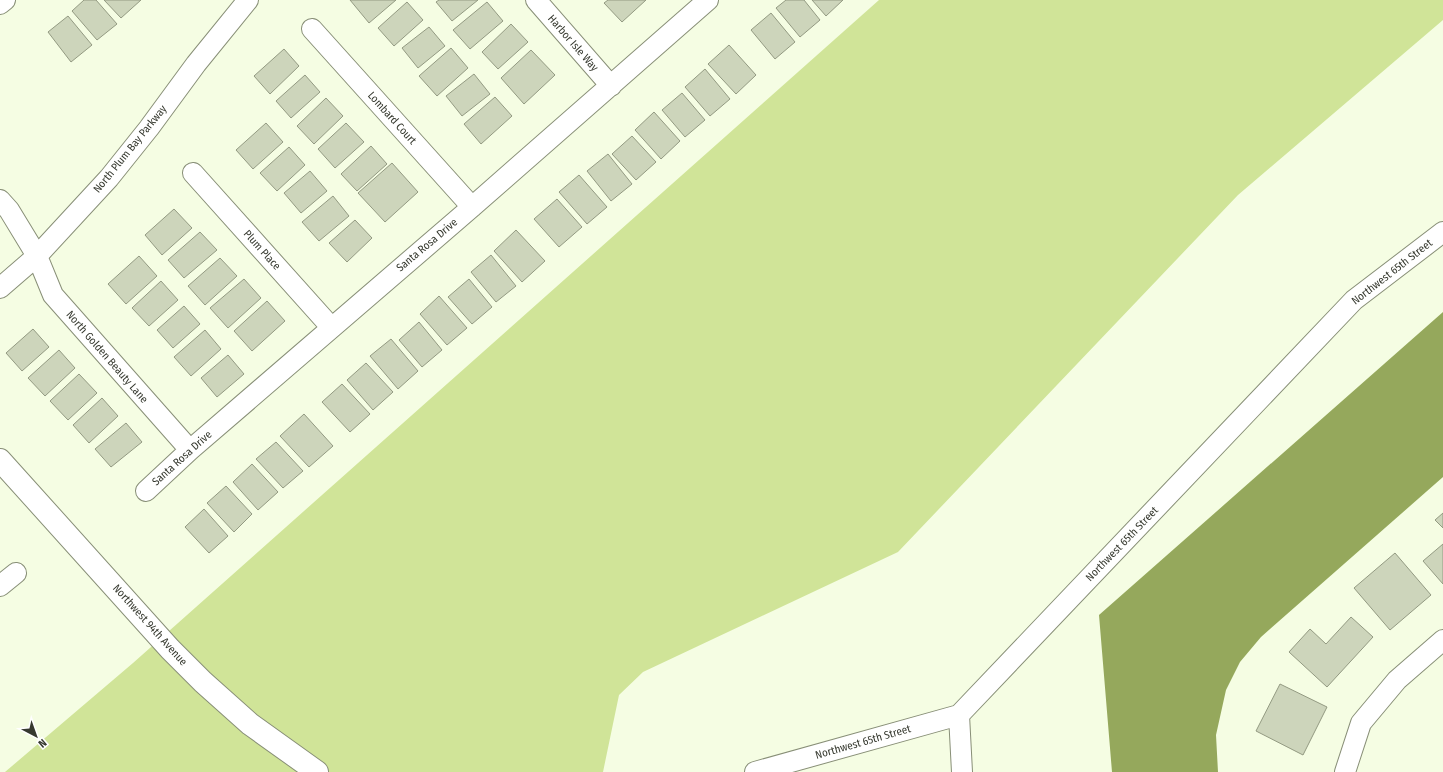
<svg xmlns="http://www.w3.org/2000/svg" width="1443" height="772" viewBox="0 0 1443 772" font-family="'Fira Sans Condensed',sans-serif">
<rect width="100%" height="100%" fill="#f5fde3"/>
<path fill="#d0e498" d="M879,0H1443V20L1238,195L898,552L643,672L619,695L603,772H5L133,663Z"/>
<path fill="#95a85c" d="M1443,312V477L1261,637L1240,662L1226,690L1216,735L1218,772H1112L1099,615Z"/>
<path fill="#cdd5bb" stroke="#939a82" d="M84,0H96L117,24L97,40L72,11Z
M104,0H141L121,18Z
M350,0H396L369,23Z
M439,0H478L452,21L436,2Z
M608,0H646L622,22L604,3Z
M786,0H804L820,20L800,37L776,8Z
M812,0H843L826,16Z
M407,2L423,20L394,46L378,28Z
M487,2L503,21L470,49L453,30Z
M771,13L795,42L775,59L751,30Z
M68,16L92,45L71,62L48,32Z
M511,24L528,42L498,69L482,52Z
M429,27L445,46L418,68L402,48Z
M729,45L756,75L736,94L708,64Z
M451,48L468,68L437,96L419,76Z
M284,49L299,66L270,94L254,76Z
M531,50L555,75L524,104L501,78Z
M705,69L730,99L710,116L685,87Z
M474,74L490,94L462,116L446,96Z
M305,75L320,92L291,118L276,101Z
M682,93L705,120L685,137L662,110Z
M495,97L512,116L481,144L464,124Z
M326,98L343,116L314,144L297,126Z
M654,112L680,141L661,159L635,130Z
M266,123L283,142L253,169L236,150Z
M346,123L364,142L335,168L318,149Z
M632,136L656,162L636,180L612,154Z
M371,146L387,164L357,191L341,174Z
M289,147L305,165L277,191L260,173Z
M608,154L632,184L611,201L587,171Z
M392,163L418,192L385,222L358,193Z
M310,171L327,191L301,213L284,193Z
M579,175L607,207L587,224L559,192Z
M333,196L349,216L319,241L302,222Z
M557,199L582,227L559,247L534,219Z
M174,209L192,228L162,255L145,235Z
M355,220L372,238L347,262L329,243Z
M516,230L545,261L522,282L494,251Z
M200,232L217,250L184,278L168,260Z
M491,255L516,286L496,302L471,272Z
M139,256L157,276L126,304L108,284Z
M220,258L237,276L205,305L188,286Z
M244,279L261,298L228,328L210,308Z
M469,279L492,307L472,324L448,297Z
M161,281L178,300L149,326L132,308Z
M439,296L467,328L447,345L420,314Z
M267,301L285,321L252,351L234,331Z
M184,306L200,324L173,348L157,330Z
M419,322L442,350L422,367L399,340Z
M33,329L49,347L22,371L6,353Z
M205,330L221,349L191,376L174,357Z
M391,339L418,371L398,389L370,356Z
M59,350L75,368L45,396L28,378Z
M228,355L244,374L217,397L201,378Z
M366,363L393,392L373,410L347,380Z
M79,374L97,393L68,420L50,401Z
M342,384L370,414L350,432L322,402Z
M102,398L118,416L89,443L73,425Z
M304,414L333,446L309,467L280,436Z
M126,423L142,442L111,467L95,449Z
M276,442L303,471L283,488L256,459Z
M252,464L278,492L258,510L233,482Z
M226,486L252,514L234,532L207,503Z
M204,509L228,536L209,553L185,527Z
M1443,513V528L1435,520Z
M1443,544V584L1423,561Z
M1395,553L1431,595L1390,630L1354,588Z
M1351,617L1373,637L1327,687L1289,652L1310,629L1326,644Z
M1280,684L1327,707L1303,755L1256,731Z"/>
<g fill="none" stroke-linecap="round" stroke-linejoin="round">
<defs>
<path id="minor" d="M536,0L611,86
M0,4L5,0
M312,29L472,207
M193,173L331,327
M0,200L9,210L37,256L53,295L190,450
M0,288L37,256L109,178L149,128L196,64L248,0
M146,491L190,450L472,207L708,0
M0,586L16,573
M959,715L962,772
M755,772L959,715L1354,300L1443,232
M1345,772L1361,723L1397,680L1443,640"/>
<path id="tertiary" d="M0,460L170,649L203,682L250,724L317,772"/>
</defs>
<use href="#minor" stroke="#888f77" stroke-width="22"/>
<use href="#tertiary" stroke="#888f77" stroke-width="24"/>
<use href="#minor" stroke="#fff" stroke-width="20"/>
<use href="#tertiary" stroke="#fff" stroke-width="22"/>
</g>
<g text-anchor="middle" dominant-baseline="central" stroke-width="3" stroke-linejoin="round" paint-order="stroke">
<g font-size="11" fill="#36392f" stroke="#fff">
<text transform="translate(573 43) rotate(49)">Harbor Isle Way</text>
<text transform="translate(392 118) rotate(48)">Lombard Court</text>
<text transform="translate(130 149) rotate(-51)">North Plum Bay Parkway</text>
<text transform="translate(427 245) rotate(-40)">Santa Rosa Drive</text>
<text transform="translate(262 250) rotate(48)">Plum Place</text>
<text transform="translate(1392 272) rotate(-38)">Northwest 65th Street</text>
<text transform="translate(107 357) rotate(49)">North Golden Beauty Lane</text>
<text transform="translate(182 458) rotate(-42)">Santa Rosa Drive</text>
<text transform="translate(1122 544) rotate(-46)">Northwest 65th Street</text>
<text transform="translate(150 625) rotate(48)">Northwest 94th Avenue</text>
<text transform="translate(863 742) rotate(-16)">Northwest 65th Street</text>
</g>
</g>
<g transform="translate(36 736) rotate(139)" stroke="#ffffff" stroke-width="3" paint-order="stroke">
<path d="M0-3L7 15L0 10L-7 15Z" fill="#36392f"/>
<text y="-6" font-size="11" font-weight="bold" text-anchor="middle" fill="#36392f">N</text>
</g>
</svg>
